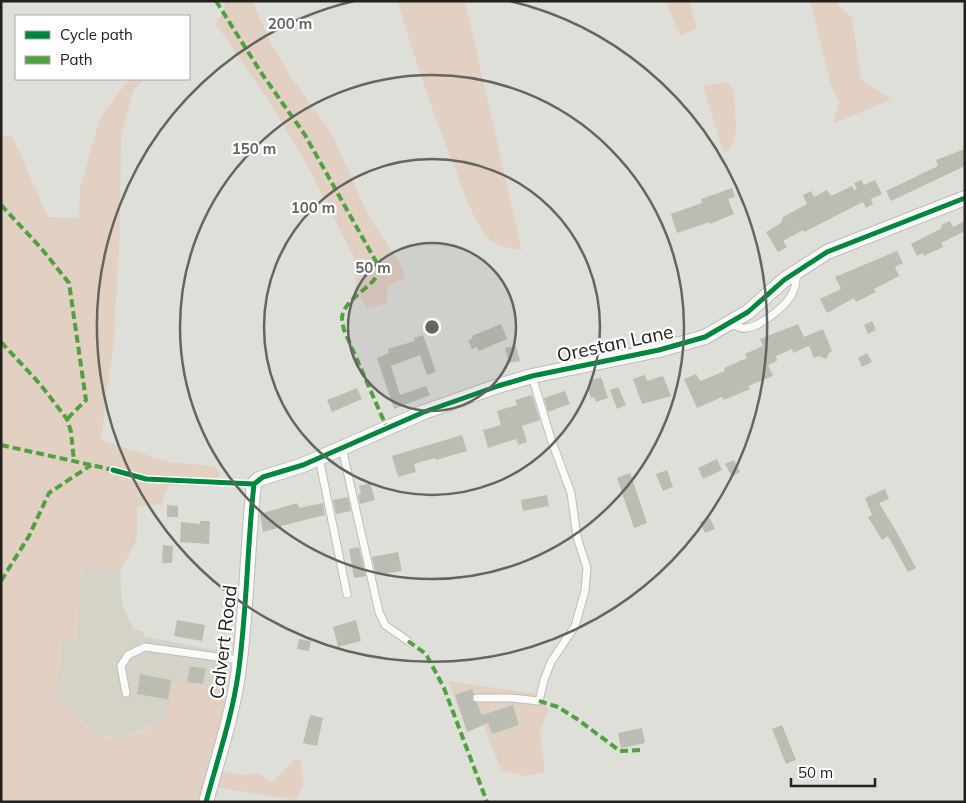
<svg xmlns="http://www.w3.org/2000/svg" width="966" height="803" viewBox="0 0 966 803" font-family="Mulish,sans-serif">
<rect width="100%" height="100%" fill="#dfdfda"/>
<path fill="#d5d3c8" d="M85,565L120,572L122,604L133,629L144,632L143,636L213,650L224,649L219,688L156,724L122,738L99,736L56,697L62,642Z"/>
<path fill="#e2d0c3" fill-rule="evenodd" d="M223,1H252L271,43L289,74L332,134L369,217L398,260L406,278L388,285L387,303L367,309L356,289L354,257L304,159L272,106L216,24L225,8Z
M398,1H465L522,251C511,248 494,246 487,237C474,222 463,190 456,171C434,116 414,59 398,1Z
M666,1H689L697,28L680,36Z
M810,1H836L837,5L852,17L861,80L892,99L833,124L839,102L831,86Z
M129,79H144L133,91L121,136L120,228L114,339L101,440L168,462L215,466L219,473V486H168L162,504L137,507V539L120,572L85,566L81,582L77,640L62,642L56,697C64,703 93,734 100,736C122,743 147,730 166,718L174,681L219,688L223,664L229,670L226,695L202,802H1V136H12L48,217L79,218L80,188L100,118Z
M727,82L734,90L736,131L731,147L724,153L703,86Z
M448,681L538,694L548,710L540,731L545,772L522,776L502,770L489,741L478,705L459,710ZM472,689L476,702L460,708L456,695ZM513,706L519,725L492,734L485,714Z
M295,758L300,760L304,784L296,800L215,787L219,771L244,775L258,773L272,783Z"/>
<path fill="#bbbcb2" d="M965,149V166L891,201L886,191L938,166L936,160Z
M861,180L864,185L875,180L882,194L871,199L873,204L866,208L863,202L804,232L803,230L783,241L787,247L778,252L766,232L781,223L783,217L807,204L803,195L811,191L814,197L827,190L831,196L852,186L854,190L857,189L854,183Z
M732,188L735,197L728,199L734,214L710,224V222L677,233L671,214L702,203L701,199Z
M950,221L953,227L965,221V231L941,243L943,247L924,256L923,253L917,256L911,244L942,228L941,225Z
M897,251L903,263L895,267L899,276L874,289L876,292L856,302L854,298L827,313L820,299L841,289L835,277Z
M872,321L876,330L868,334L864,325Z
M501,324L507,339L479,351L477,347L472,349L468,340L473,338L472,336Z
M798,324L804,337L823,329L832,351L829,353L826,359L819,356L814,358L809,346L793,353L792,349L776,356L777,361L768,365L773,376L748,386L750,389L724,400L722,397L697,408L684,379L696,374L700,381L725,371L724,368L747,358L745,354L763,346L760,339Z
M423,335L436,372L427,375L420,355L391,366L400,395L426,386L430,395L394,409L377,358L389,353L388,349L415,341L414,338Z
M516,346L520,361L509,363L505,348Z
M867,353L872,362L862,367L858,358Z
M645,375L647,381L663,376L671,396L642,404L633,379Z
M601,377L608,398L596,402L594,397L591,398L587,387L590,386L589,381Z
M618,387L626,405L617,409L610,390Z
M357,388L362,399L332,412L327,400Z
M565,391L570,404L548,412L544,398Z
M532,395L540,420L522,426L527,442L518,445L516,439L488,448L483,430L501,425L497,411L517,405L515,400Z
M462,435L467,451L436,460L435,458L414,464L416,472L398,477L392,456Z
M717,459L722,470L703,479L698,468Z
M734,460L740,472L732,477L725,464Z
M667,470L673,487L663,491L656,474Z
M630,473L647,523L634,528L617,478Z
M370,483L375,500L360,504L358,495L361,494L359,486Z
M885,489L889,499L879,503L896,531L916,568L908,572L888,536L882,540L868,517L872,515L865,498Z
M547,495L549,506L523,511L521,500Z
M348,497L351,511L336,514L333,500Z
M297,503L299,508L323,503L325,515L281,526V527L263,532L260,514Z
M167,505L178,506V517H167Z
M710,518L715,529L705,533L700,522Z
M200,521H210L209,544L180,542L181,522L200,524Z
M163,545L173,546L172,563H162Z
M359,547L366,576L354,578L349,549Z
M398,552L402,571L376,575L372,557Z
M177,620L205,625L202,641L174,636Z
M356,620L361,641L338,647L333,627Z
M299,639L311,641L309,651L297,649Z
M190,666L206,669L203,684L187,682Z
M140,674L171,680L168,699L137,694Z
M472,689L474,694L472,700L477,703L482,715L513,705L519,725L492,734L488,723L467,732L455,695Z
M310,715L323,718L317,746L303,743Z
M782,725L796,760L786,764L772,729Z
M642,728L645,743L621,748L618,733Z"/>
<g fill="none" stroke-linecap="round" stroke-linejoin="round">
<defs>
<path id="service" d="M731,323C736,326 740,329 746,328C760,327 788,305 793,292C796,286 796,279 797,272
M342,448L379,612L385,625L408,641
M319,458L347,594
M126,693L121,666L128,655L145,647L239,660
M477,698H511L539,701L544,680L551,662L575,626L585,591L587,568L577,537L571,493L551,439L532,376"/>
<path id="minor" d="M206,802C217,761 232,717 238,675C247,612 247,548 254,484L259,479L303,465L424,412L498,386L532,376L659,350L705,337L748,312L784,280L827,252L965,198"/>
</defs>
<use href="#service" stroke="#bdbdba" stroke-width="9"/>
<use href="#minor" stroke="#bdbdba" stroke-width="16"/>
<use href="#service" stroke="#fafaf9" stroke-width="7"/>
<use href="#minor" stroke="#fafaf9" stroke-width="14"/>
<path stroke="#50a241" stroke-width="4" stroke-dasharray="8 4" stroke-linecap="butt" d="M216,1L262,74L305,135L379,267C381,285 343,297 342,318C342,322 343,326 344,330L387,428
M1,205L41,248L69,283L86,400L67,419
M1,342L40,384L67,419L71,432L74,461
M1,445L118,471
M1,581L29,536L49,493L91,465
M408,641L426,654L444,688L487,802
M539,701L558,707L577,719L620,751L642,750"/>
<defs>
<path id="cycleway" d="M113,470L146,479L254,484L263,477L303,465L424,412L498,386L532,376L659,350L705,337L748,312L784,280L827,252L965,198
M206,802C217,761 232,717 238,675C247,612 247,548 254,484"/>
</defs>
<use href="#cycleway" stroke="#fff" stroke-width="8"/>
<use href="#cycleway" stroke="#00873e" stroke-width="5"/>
</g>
<circle cx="432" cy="327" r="84" fill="#646460" fill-opacity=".12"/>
<g fill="none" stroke="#646460" stroke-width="2.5">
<circle cx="432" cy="327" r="84"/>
<circle cx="432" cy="327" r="168"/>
<circle cx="432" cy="327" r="252"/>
<path d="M510 1A335 335 0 1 1 354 1"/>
</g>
<g text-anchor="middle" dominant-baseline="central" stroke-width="4.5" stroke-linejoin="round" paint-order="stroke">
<g font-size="19" fill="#22211e" stroke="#fff">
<text transform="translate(615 343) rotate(-12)">Orestan Lane</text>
<text transform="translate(223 642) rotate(-83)">Calvert Road</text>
</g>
</g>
<circle cx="432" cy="327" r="8" fill="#646460" stroke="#fff" stroke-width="2.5"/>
<g font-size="15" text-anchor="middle" font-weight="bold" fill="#646460" stroke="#fff" stroke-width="4.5" stroke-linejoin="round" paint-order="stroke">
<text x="290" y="29">200 m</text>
<text x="254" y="154">150 m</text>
<text x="313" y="213">100 m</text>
<text x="373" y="273">50 m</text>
</g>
<rect width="966" height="803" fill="none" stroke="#22211e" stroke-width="5"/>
<rect x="15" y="15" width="175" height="65" fill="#ffffff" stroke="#a7a6a5"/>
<rect x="25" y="31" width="25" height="8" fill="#00873e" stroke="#a7a6a5"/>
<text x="60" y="40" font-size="15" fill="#22211e">Cycle path</text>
<rect x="25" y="56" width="25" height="8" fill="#50a241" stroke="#a7a6a5"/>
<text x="60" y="65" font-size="15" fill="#22211e">Path</text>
<path d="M791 778v8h84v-8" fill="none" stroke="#22211e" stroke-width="2.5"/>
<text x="798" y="778" font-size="15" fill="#22211e" stroke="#ffffff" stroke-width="4" paint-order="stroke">50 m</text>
</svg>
